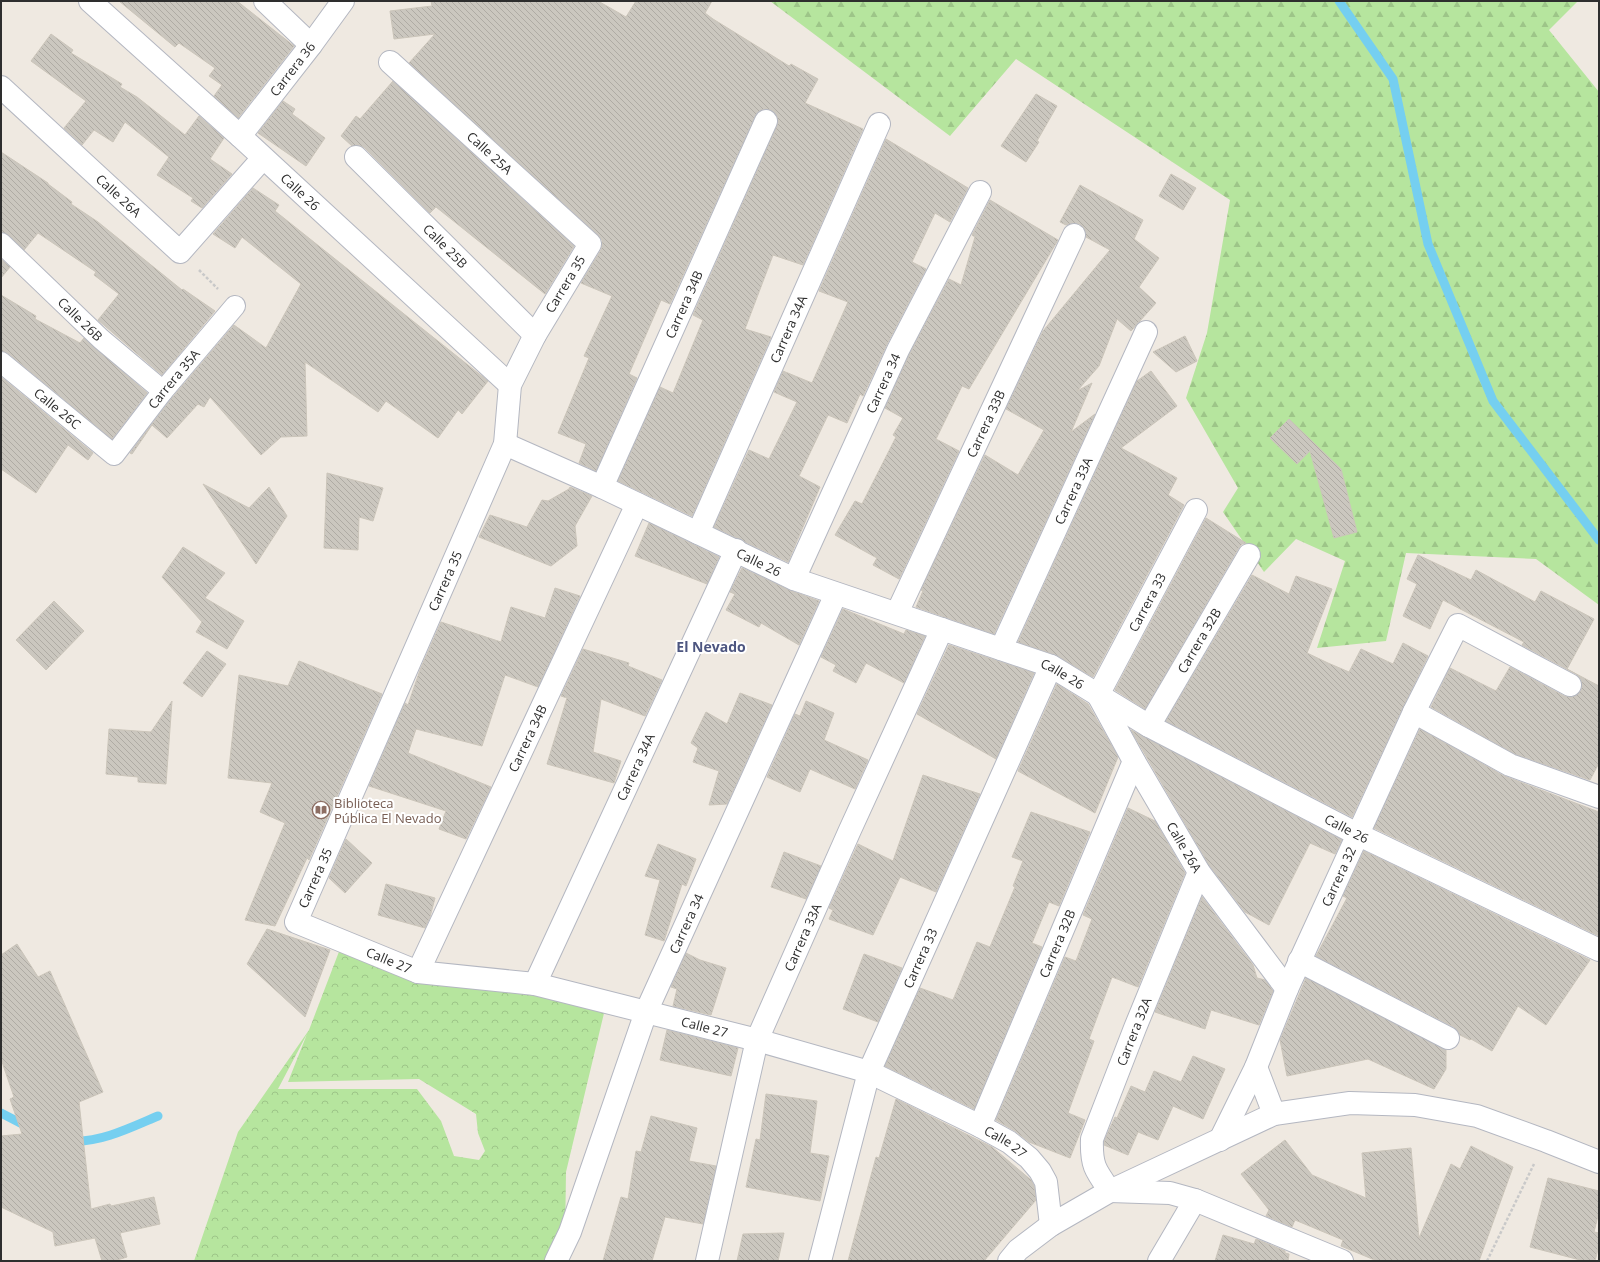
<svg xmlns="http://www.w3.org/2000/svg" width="1600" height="1262" viewBox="0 0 1600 1262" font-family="'Open Sans',sans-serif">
<defs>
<pattern id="forest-firs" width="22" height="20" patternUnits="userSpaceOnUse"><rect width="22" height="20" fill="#b6e59e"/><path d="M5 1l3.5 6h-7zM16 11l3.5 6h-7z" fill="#9dc588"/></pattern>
<pattern id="park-crowns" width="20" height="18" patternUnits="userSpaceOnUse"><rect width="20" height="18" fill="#b6e59e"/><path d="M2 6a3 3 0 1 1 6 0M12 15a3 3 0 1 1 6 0" fill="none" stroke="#9dc588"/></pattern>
<pattern id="building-back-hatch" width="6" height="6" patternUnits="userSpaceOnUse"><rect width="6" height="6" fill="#cbc7bf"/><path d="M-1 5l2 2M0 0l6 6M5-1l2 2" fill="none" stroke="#afaba4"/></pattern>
</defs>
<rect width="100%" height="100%" fill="#efe9e1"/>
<path fill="url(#forest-firs)" d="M770,1H1578L1549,30L1599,92V605L1536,559L1406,553L1386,641L1317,648L1345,561L1296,539L1264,572L1223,512L1238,488L1186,398L1207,333L1230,200L1016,59L950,136Z"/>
<path fill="url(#park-crowns)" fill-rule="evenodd" d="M340,949L605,1009L566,1172L565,1240L548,1261H194L238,1132L309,1030ZM307,1034L288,1082L419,1079L476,1114L478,1133L485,1151L479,1160L454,1156L441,1121L417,1089H278Z"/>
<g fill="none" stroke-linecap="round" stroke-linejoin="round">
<path stroke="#75cff0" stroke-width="9" d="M1339,1L1393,79L1428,244L1493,401L1599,540
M1,1113L30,1128
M72,1141C100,1143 132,1127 158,1116"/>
</g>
<path fill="url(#building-back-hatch)" stroke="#cbc5ba" d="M119,1H237L294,46L238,118L214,96L222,85L209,76L215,68L179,43L175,47Z
M431,1H598L626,17L636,1H712L705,13L713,19L789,66L791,64L818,79L805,103L863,129L803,265L773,255L745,329L771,337L692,516L618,481L660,387L673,393L703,320L693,315L777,126L778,120L776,114L771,110L765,109L759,111L755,116L670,304L661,300L629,374L637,378L596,471L579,463L586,444L558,433L589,358L584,356L612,296L581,283L601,250L602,245V240L598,235L409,63L435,34L394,39L390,11L432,6Z
M51,34L73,50L71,53L122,84L120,87L137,97L185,135L199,116L224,138L210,159L232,174L202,208L191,201L193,198L157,175L169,157L125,122L113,142L94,130L82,145L64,128L86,101L31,61Z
M393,81L574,246L545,294L436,207L430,213L365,148L359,145L352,146L341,136L356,116L360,119Z
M1036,94L1057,106L1037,141L1039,142L1026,162L1001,146Z
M283,101L295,109L292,114L325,138L306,166L258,133Z
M886,139L968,188L950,222L935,213L912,262L926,269L887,344L863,396L860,394L847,423L828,415L799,476L820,487L788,562L714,527L749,450L769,459L797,402L774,392L783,371L812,383L848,302L819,291Z
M1,152L48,183V184L72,202L71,204L98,222L182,290L183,289L215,311L162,375L98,320L119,294L94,275L96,272L38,233L24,250L9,235L1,232Z
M1171,174L1196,188L1183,210L1159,196Z
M1080,185L1143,220L1134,239L1159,258L1139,287L1156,303L1131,331L1117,319L1099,366L1077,391L1092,383L1071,432L1095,414L994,634L916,607L923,591L921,590L985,455L1018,475L1044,430L1006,409L1043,331L1110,250L1086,237L1084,228L1080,224L1073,223L1066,225L1060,222Z
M253,188L279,205L275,211L488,381L462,414L458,410L438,438L386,401L378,412L305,362L307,436L281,437L261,455L210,397L204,407L198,404L167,438L152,425L132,454L130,453L172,398L234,325L266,348L301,284L242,237L235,248L213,234Z
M990,200L1058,240L969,389L962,386L936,439L959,451L899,579L873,565L877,558L835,535L855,501L862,504L896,437L893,435L903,418L885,408L909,355L949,279L961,285L975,237L972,235Z
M1,259L10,267L1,278Z
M1,295L36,316L35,319L80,343L84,338L147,393L112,439L8,353L1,351Z
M1185,336L1197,361L1176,372L1153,352Z
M1151,371L1177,406L1121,448L1177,478L1168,495L1184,505L1093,677L1056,655L1018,642L1137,381Z
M1,377L93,453L88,460L68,445L36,493L1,469Z
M1289,419L1341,469L1357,532L1334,538L1310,451L1297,464L1270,438Z
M327,473L383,488L373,521L359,517L358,550L324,548Z
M203,484L249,508L269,487L287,516L256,564Z
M570,487L592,496L575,526L577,546L551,566L479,537L490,515L527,527L542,500L548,501L569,489Z
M1206,518L1246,543L1242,544L1238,549L1145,709L1115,690Z
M649,523L719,557L707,584L635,556Z
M183,547L225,573L205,598L244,621L227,649L196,632L202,622L162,577Z
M1418,555L1471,580L1476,570L1535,602L1541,591L1594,619L1567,669L1599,686V763L1590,780L1515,754L1431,707L1450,668L1496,691L1510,667L1564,696L1571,697L1577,695L1581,691L1582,684L1581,679L1576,674L1522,645L1524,642L1443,600L1430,629L1403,616L1417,584L1407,579Z
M742,568L789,590L819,601L799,645L761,623L759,627L726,610L735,594L730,592Z
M1252,575L1289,594L1296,576L1332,589L1307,653L1328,663L1349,672L1361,649L1393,664L1403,643L1428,656L1403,707L1352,817L1166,721Z
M555,588L580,596L538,687L505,675L482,746L416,729L408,753L491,787L466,839L439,829L446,811L369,786L405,703L408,705L420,670L441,622L501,642L511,607L545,618Z
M54,601L84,631L46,670L16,640Z
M843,609L904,634L906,630L925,636L904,683L866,663L856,683L833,671L836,665L821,657Z
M949,645L1034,673L996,759L917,714Z
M583,649L629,663L628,666L662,680L645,716L601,699L593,752L621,761L614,783L547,764L567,698L561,696Z
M207,651L226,664L202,697L183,683Z
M299,661L382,694L309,860L307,858L275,926L245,920L285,823L260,812L272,783L228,778L239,675L288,686Z
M1057,684L1088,704L1118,757L1095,813L1018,771Z
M740,693L772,705L727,804L709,805L719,771L693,762L698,748L691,743L706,712L727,724Z
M172,701L166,784L138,782V777L106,774L109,729L151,732Z
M806,701L834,713L824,740L868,760L855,789L810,769L800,792L767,777L795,714L800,716Z
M1420,729L1504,776L1599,812V936L1374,828Z
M1131,730L1342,840L1335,854L1310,843L1269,925L1245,912L1209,865Z
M923,775L980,794L936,892L900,877L873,935L829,919L833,910L829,908L858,844L893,861Z
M1128,808L1155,821L1185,873L1138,987L1112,977L1089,1039L1094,1041L1068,1113L1085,1120L1070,1158L1029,1142L1015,1131L996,1120L1065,957L1076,961L1092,919L1083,915Z
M1031,812L1090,832L1059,906L1049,902L1032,943L1042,947L974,1109L885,1066L920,988L953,1000L977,942L990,947L1015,887L1013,886L1023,861L1012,857Z
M346,839L372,863L345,893L329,878Z
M658,844L696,859L686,886L682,884L664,941L645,935L660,880L645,876Z
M1364,851L1590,960L1546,1025L1518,1006L1492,1051L1471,1039L1470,1040L1460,1035L1458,1031L1454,1027L1316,956L1347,898L1343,896Z
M784,852L821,866L806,899L771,887Z
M386,884L435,898L430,917L425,928L378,915Z
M1202,897L1253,965L1257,978L1265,980L1273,991L1259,1025L1211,1010L1205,1029L1155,1012Z
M267,929L330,950L305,1017L247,964Z
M17,944L38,977L50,971L103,1092L79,1102L91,1209L110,1204L111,1206L154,1197L160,1224L120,1233L127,1257L114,1261H102L95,1238L55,1246L53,1232L1,1207V1136L22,1134L10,1099L14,1097L1,1059V955Z
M686,953L700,960L726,968L711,1015L673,1006L677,989L671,987Z
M864,954L902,968L878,1022L843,1009Z
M1306,978L1446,1050V1069L1434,1089L1368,1059L1287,1076L1280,1040Z
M667,1030L738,1048L731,1076L660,1060Z
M1193,1056L1225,1069L1203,1119L1173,1106L1158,1140L1138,1132L1128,1155L1104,1145V1141L1115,1117L1117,1118L1131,1086L1145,1092L1154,1071L1181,1082Z
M766,1094L817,1101L810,1153L829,1156L820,1201L746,1187L756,1139L760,1140Z
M896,1099L992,1147L1031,1180L1034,1186L1036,1200L984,1261H848L876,1157L879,1158Z
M651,1116L697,1128L689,1161L716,1166L703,1224L665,1217L652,1261H603L621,1197L628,1199L636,1151L641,1152Z
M1285,1140L1312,1175L1366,1198L1362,1153L1411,1148L1419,1238L1451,1164L1460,1169L1471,1146L1513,1167L1479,1261H1377L1341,1246L1343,1240L1295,1220L1292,1227L1266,1216L1269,1210L1241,1174Z
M1548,1178L1599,1191V1212L1594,1232L1599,1233V1245L1595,1261H1584L1530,1247Z
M784,1233L778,1261H737L743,1234Z
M1223,1235L1254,1244L1256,1239L1285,1251V1253L1289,1254L1288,1261H1215Z"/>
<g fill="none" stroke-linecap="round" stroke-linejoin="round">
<defs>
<g id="pedestrian">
<path id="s1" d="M1,243L101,339L163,391"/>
<path id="s2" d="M1,362L114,455L163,391L235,306"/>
</g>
<g id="minor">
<path id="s3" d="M90,1L240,136L510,385"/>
<path d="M265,1L311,45"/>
<path id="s4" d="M390,62L590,244L535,335L510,385L505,444L296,922L418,972L535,984L757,1040L869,1072L980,1126L1009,1142L1029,1158L1040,1171L1046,1182L1051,1225"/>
<path id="s5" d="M1,87L180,252L263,158"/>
<path id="s6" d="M240,136L311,45L343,1"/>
<path id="s7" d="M356,157L535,335"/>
<path id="s8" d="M505,444L602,487L794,579L1051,666L1149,726L1359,835L1599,950"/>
<path id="s9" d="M602,487L766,121"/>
<path id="s10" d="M698,533L879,124"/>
<path id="s11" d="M794,579L898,350L980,192"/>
<path id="s12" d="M897,613L1074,235"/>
<path id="s13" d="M1001,649L1146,332"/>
<path id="s14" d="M1098,695L1134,761L1199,872L1287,989"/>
<path id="s15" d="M1098,695L1196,510"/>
<path d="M1414,712L1510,765L1599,797"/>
<path id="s16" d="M1149,726L1249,555"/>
<path d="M1299,961L1448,1038"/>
<path id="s17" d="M418,972L637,504"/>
<path id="s18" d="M535,984L736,550"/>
<path d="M1256,1067L1274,1114"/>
<path id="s19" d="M980,1126L1134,761"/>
<path id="s20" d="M1220,1140L1256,1067L1287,989L1414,712L1458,625L1570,685"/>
<path id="s21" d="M1110,1191C1095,1170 1091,1165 1092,1139L1135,1028L1199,872"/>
<path id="s22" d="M556,1261L570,1232L646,1012L836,594"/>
<path id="s23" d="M707,1261L757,1040L850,830L942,629"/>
<path id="s24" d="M820,1261L869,1072L1051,666"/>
<path d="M1159,1261L1195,1200"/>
</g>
<path id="tertiary" d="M1110,1191L1170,1193L1195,1200L1342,1261"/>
<path id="secondary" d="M1009,1261L1018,1250L1051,1225L1110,1191L1274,1114L1350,1103L1415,1105L1477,1116L1546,1141L1599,1162"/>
</defs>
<use href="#pedestrian" stroke="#b4b7c1" stroke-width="22"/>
<use href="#minor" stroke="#b4b7c1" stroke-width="24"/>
<use href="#tertiary" stroke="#b4b7c1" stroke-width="24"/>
<use href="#secondary" stroke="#b4b7c1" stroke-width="24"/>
<path stroke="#c9c9c9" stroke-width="2.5" stroke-dasharray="3 2" stroke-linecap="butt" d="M199,270L218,289
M1487,1261L1534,1164"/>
<use href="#pedestrian" stroke="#fff" stroke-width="20"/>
<use href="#minor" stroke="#fff" stroke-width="22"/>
<use href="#tertiary" stroke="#fff" stroke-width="22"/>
<use href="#secondary" stroke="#fff" stroke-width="22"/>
</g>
<defs>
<symbol id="library-ring" viewBox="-11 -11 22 22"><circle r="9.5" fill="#fff" stroke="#8d6e63" stroke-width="1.5"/><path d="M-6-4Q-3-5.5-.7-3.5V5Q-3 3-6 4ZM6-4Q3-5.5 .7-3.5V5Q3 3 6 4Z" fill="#8d6e63"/></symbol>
</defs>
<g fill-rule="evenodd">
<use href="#library-ring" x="311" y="800" width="20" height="20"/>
</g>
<g text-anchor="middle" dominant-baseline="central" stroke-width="4" stroke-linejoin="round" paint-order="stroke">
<g font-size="13" fill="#2e2e2e" stroke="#fff">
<text stroke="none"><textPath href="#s6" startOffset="85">Carrera 36</textPath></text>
<text stroke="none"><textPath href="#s4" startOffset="135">Calle 25A</textPath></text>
<text stroke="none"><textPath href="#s3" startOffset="284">Calle 26</textPath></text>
<text stroke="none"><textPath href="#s5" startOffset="160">Calle 26A</textPath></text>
<text stroke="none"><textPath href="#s7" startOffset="126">Calle 25B</textPath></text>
<text transform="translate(565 284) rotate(-59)">Carrera 35</text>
<text stroke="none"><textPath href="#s9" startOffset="200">Carrera 34B</textPath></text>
<text stroke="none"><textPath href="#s1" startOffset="110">Calle 26B</textPath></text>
<text stroke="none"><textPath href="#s10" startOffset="223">Carrera 34A</textPath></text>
<text stroke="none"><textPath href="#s2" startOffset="243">Carrera 35A</textPath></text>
<text stroke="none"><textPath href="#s11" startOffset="215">Carrera 34</textPath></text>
<text stroke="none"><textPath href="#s2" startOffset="73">Calle 26C</textPath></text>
<text stroke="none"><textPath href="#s12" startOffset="209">Carrera 33B</textPath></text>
<text stroke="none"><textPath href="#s13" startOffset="174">Carrera 33A</textPath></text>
<text stroke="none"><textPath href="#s8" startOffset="280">Calle 26</textPath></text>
<text transform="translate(445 581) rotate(-66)">Carrera 35</text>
<text stroke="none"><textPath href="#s15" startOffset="105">Carrera 33</textPath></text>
<text stroke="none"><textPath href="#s16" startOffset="99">Carrera 32B</textPath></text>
<text stroke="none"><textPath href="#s8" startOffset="604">Calle 26</textPath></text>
<text stroke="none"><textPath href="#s17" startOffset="258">Carrera 34B</textPath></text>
<text stroke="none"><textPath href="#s18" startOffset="239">Carrera 34A</textPath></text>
<text stroke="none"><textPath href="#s8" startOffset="928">Calle 26</textPath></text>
<text stroke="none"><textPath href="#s14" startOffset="175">Calle 26A</textPath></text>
<text stroke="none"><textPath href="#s20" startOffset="289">Carrera 32</textPath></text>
<text transform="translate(315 878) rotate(-66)">Carrera 35</text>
<text stroke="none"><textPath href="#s22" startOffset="362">Carrera 34</textPath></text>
<text stroke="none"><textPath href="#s23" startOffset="339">Carrera 33A</textPath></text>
<text stroke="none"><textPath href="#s19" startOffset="198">Carrera 32B</textPath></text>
<text stroke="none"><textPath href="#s24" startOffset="320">Carrera 33</textPath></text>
<text stroke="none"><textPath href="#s4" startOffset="1114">Calle 27</textPath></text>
<text stroke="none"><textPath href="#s4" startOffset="1438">Calle 27</textPath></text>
<text stroke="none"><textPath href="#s21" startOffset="172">Carrera 32A</textPath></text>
<text stroke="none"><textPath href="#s4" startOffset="1762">Calle 27</textPath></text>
</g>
<g font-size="13" fill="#785e54" stroke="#fff" text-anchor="start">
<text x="334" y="803">Biblioteca<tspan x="334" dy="15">Pública El Nevado</tspan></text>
</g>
<g font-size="14" font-weight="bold" fill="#4d5680" stroke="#fff">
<text x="711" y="646">El Nevado</text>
</g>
</g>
<rect width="1600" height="1262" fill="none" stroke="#2e2e2e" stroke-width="4"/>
</svg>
